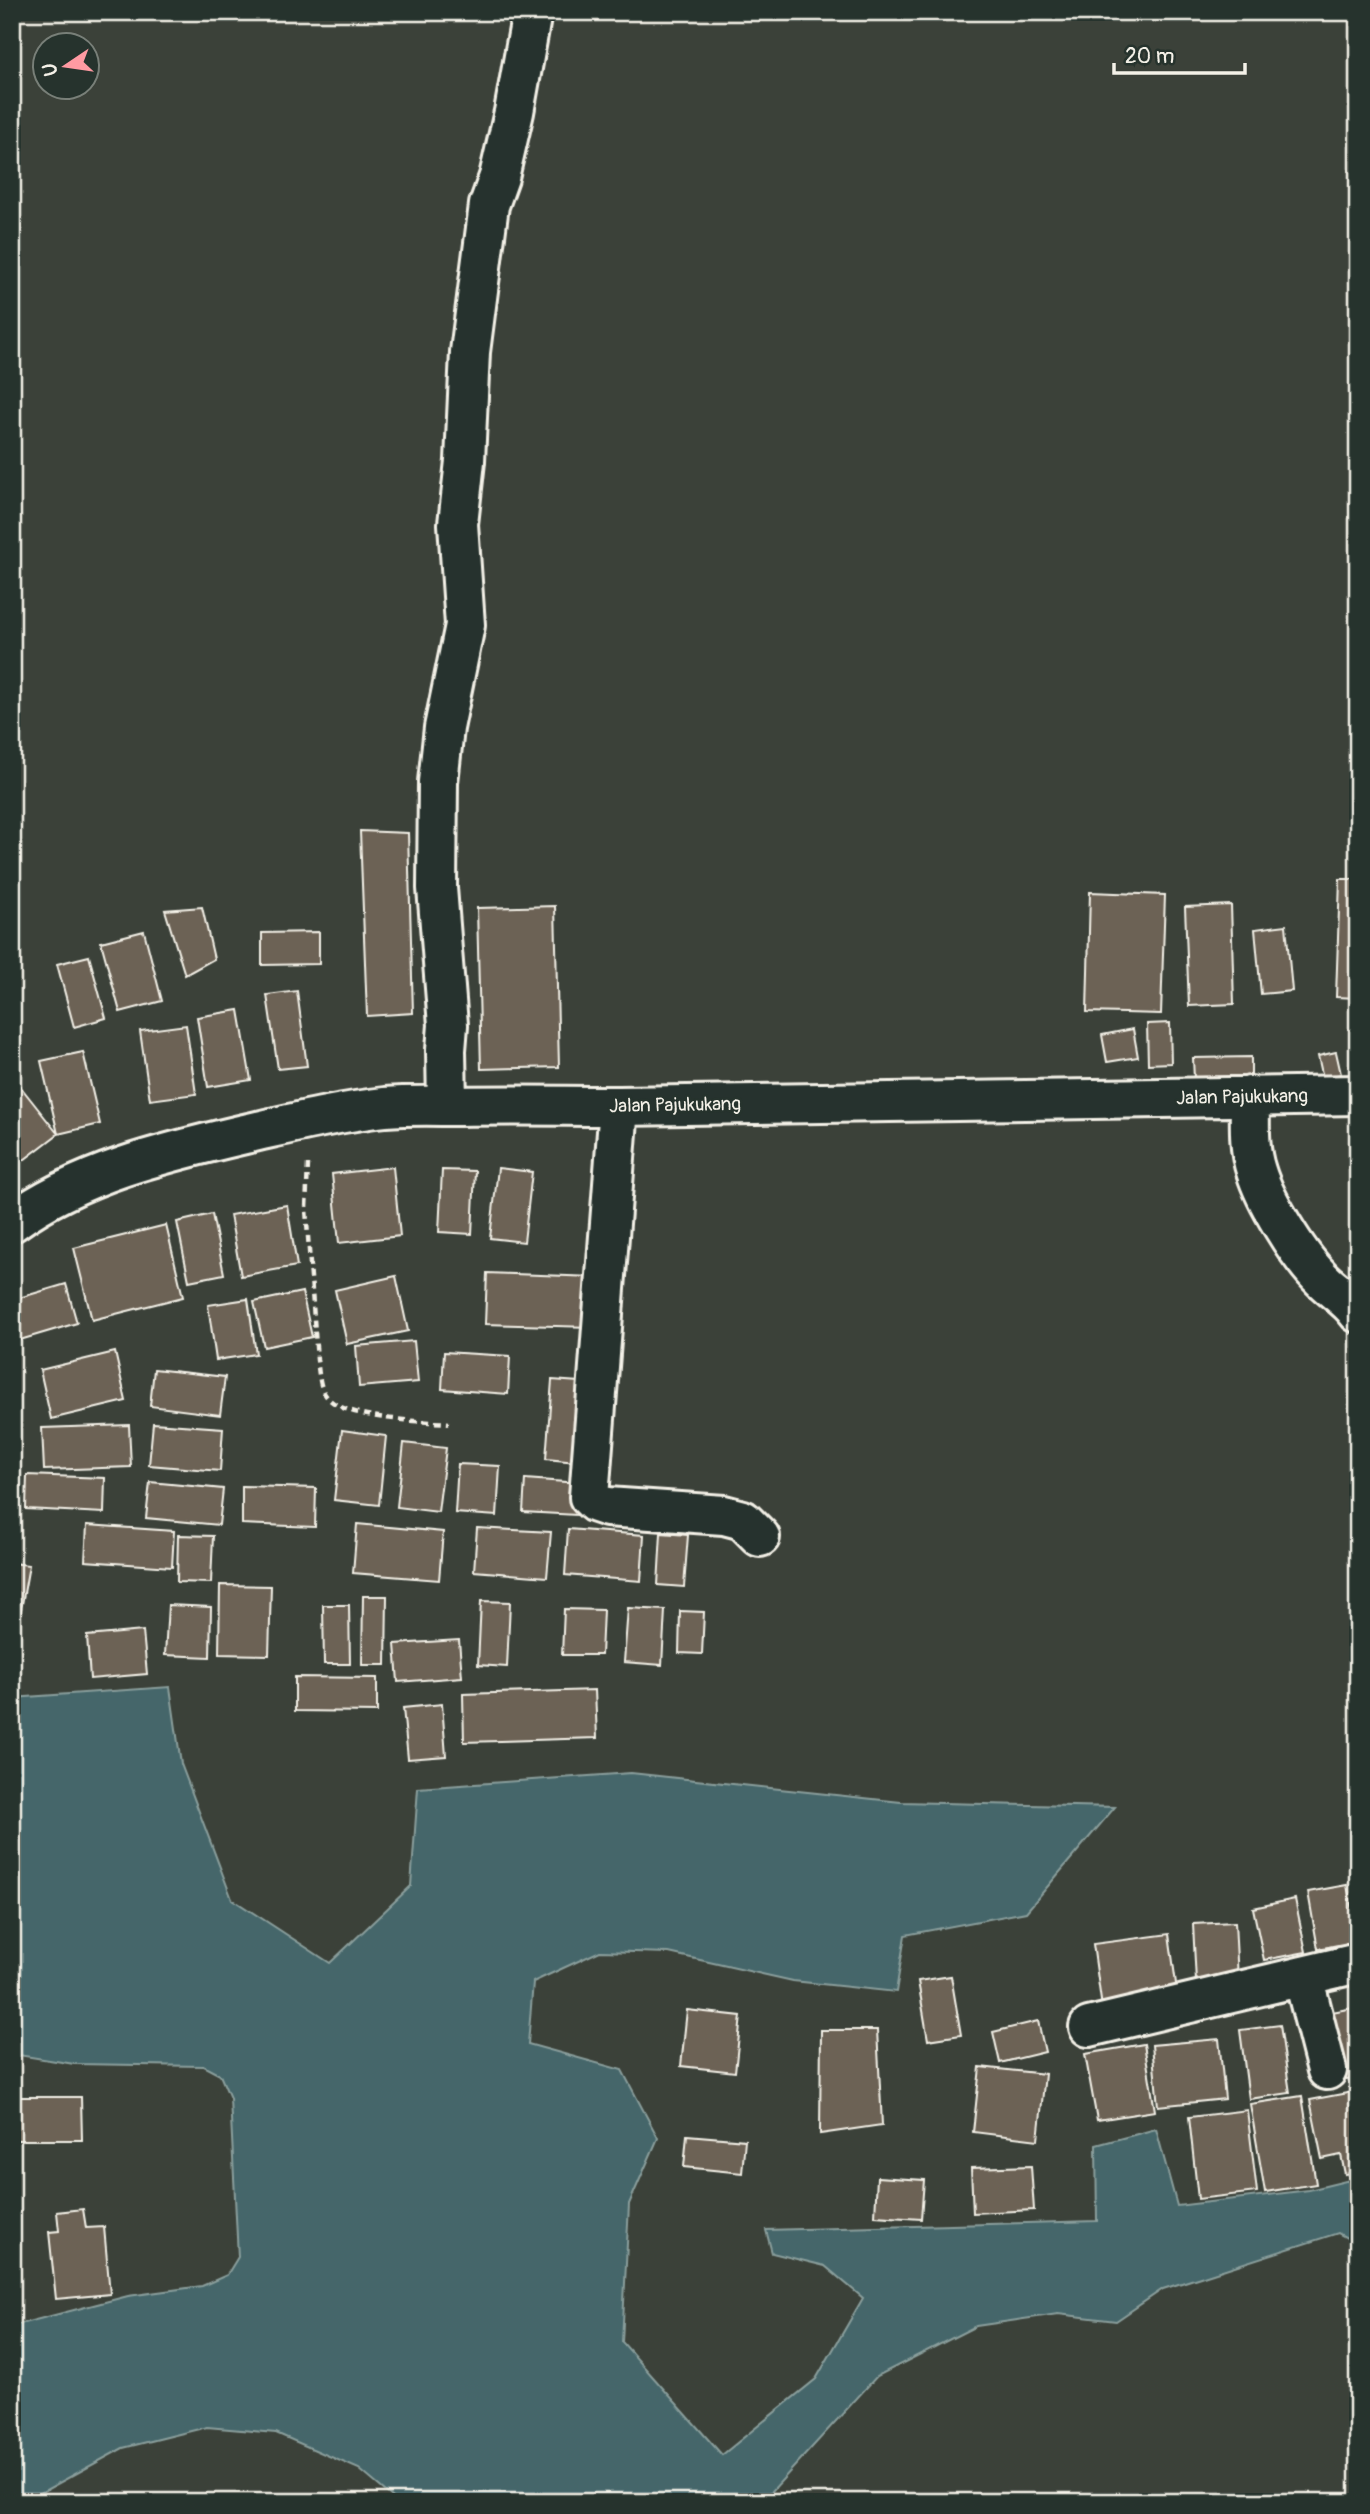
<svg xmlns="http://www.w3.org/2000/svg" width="1370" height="2514" viewBox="0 0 1370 2514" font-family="Pangolin,sans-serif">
<rect width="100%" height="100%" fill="#3b4139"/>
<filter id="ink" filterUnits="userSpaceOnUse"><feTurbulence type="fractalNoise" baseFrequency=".0143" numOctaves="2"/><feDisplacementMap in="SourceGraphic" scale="14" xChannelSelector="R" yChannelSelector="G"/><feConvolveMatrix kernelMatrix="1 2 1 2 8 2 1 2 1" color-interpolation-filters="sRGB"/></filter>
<g filter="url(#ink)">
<path fill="#44666a" stroke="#8a9e9c" stroke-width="2" d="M170,1687L181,1764L232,1899L330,1963L411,1886L418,1788L631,1773L901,1802L1115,1807L1026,1912L905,1935L896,1992L793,1981L669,1953L600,1951L533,1982L528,2044L622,2070L658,2138L629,2204L622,2342L722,2455L816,2379L863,2298L825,2266L772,2253L766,2230L1097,2221L1096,2145L1156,2129L1177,2206L1309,2190L1358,2178V2244L1338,2233L1163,2289L1116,2321L1058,2314L976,2326L877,2376L762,2502H398L359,2469L276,2433L207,2427L123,2448L24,2502H12V2326L128,2296L202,2286L227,2275L238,2257L230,2098L220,2075L203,2066L74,2064L12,2054V1698Z"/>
<path fill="#6c6255" stroke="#f4f1e8" stroke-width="2" d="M360,831L408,833L413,1013L367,1016Z
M1340,879H1358V998L1336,997Z
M1090,892L1165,895L1161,1014L1087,1012Z
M1231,905L1234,1004L1189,1006L1185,907Z
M555,906L559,1067L481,1069L477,908Z
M202,907L214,959L185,975L165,910Z
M1286,925L1292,991L1261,994L1255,929Z
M144,931L162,1001L120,1012L101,942Z
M319,932V964L262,965V933Z
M89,956L106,1018L74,1027L57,964Z
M297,991L307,1066L278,1069L267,995Z
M239,1010L251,1080L208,1087L197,1017Z
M1170,1023L1171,1063L1148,1064L1147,1024Z
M186,1025L196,1094L150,1100L140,1031Z
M12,1028L17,1062H12Z
M1133,1029L1138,1057L1107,1062L1102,1035Z
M83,1052L100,1124L58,1134L41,1061Z
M1336,1052L1341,1074L1323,1078L1318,1056Z
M1251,1057V1080L1194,1079L1193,1058Z
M12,1076L58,1134L12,1169Z
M393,1167L400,1236L339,1243L332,1174Z
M498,1168L532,1172L524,1242L490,1238Z
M442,1170L475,1171L472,1234L439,1232Z
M287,1205L297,1266L241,1276L230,1215Z
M212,1214L224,1274L189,1281L177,1222Z
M166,1225L183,1297L92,1320L74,1248Z
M487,1273L594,1277L592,1327L485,1324Z
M396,1276L408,1331L347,1344L335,1290Z
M66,1284L77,1323L20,1340L12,1312V1300Z
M302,1292L312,1337L264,1347L254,1302Z
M248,1299L256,1354L216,1360L208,1305Z
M414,1341L418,1382L359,1387L356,1346Z
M115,1352L126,1401L51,1419L40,1370Z
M444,1352L510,1356L508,1394L442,1389Z
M154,1369L225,1377L220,1415L150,1406Z
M552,1380L593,1383L587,1463L546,1459Z
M153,1423L223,1428L220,1471L149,1465Z
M129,1425L131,1467L44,1470L42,1428Z
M342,1430L386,1436L379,1505L334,1500Z
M404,1443L446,1448L438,1512L397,1507Z
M458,1464L500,1466L497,1516L455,1513Z
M27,1475L105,1478L104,1513L26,1509Z
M525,1479L579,1483L577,1515L523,1512Z
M150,1482L223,1489L219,1525L146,1518Z
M242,1486L316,1488L315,1527L242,1524Z
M357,1524L443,1532L439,1580L353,1573Z
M87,1525L174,1531L172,1567L85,1561Z
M477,1528L551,1532L547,1577L474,1571Z
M568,1529L644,1535L641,1581L565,1575Z
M661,1533L688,1535L684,1587L658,1585Z
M178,1535L213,1536L211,1583L177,1582Z
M12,1563L29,1565L19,1621L12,1620Z
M220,1585L271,1586L269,1655L219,1654Z
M363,1596H387L386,1665H362Z
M481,1601L510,1602L507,1667L478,1665Z
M168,1605L211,1607L210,1657L165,1655Z
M323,1605H349L350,1664H324Z
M628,1608L665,1610L662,1665L624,1662Z
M564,1609L603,1610L601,1655H562Z
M680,1611L704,1612L702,1654L679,1653Z
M143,1631L147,1674L90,1679L87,1636Z
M459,1640L462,1677L398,1682L395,1644Z
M295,1677L377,1678V1712L295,1711Z
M595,1690L597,1738L464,1742L463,1694Z
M442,1704L446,1756L408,1759L403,1708Z
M1347,1885L1358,1941L1318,1949L1308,1892Z
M1295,1899L1306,1952L1264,1960L1253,1908Z
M1235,1922L1238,1980L1196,1982L1193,1924Z
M1169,1934L1178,1998L1102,2008L1093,1944Z
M951,1976L961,2035L928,2040L918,1981Z
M1358,2007V2078L1346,2080L1332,2012Z
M687,2010L741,2016L735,2072L681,2066Z
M1038,2021L1045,2052L1000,2063L993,2032Z
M1280,2025L1290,2093L1249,2099L1240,2030Z
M821,2030H877L882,2125L820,2134Z
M1219,2039L1225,2099L1158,2106L1152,2045Z
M1144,2044L1155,2111L1097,2120L1085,2054Z
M980,2067L1045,2074L1038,2140L973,2132Z
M1358,2091V2172L1345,2174L1341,2155L1322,2159L1310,2100Z
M1302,2096L1316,2184L1265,2192L1250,2104Z
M12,2097H81L82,2140H12Z
M1247,2110L1257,2192L1198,2199L1189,2117Z
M687,2135L745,2140L742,2173L684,2167Z
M1031,2166L1034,2210L973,2213L971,2168Z
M877,2177L924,2180L921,2219L875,2216Z
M83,2209L86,2228L104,2227L110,2294L56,2299L49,2232L59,2231L57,2212Z"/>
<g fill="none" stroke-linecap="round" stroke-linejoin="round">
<defs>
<path id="minor" d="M1250,1096C1250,1121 1248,1147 1256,1171C1265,1201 1297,1253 1319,1276C1331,1290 1348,1298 1358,1313
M447,1106L446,1050L448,1025L437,888L438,782L444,728L465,625L458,524L465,461L470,352L489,205L499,177L514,112L532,12
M619,1106L589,1497L595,1503L607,1507L724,1515L743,1520L760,1537
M12,1222C80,1172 168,1152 249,1133C294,1123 339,1112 385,1107C410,1105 435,1106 459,1106C513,1105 566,1106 619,1106L1358,1095
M1089,2027L1303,1976
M1327,2070L1303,1976L1358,1963"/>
</defs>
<use href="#minor" stroke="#f4f1e8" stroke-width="44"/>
<path stroke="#f4f1e8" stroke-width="4.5" stroke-dasharray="7 5" stroke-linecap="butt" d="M308,1164L306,1209L317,1360C319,1371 319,1388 327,1397C346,1420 420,1421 449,1423"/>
<use href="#minor" stroke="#26332d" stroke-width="38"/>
</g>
</g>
<g text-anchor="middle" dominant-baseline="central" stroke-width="5" stroke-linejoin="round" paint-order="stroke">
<g font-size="19" fill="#f4f1e8" stroke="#26332d">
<text transform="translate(1242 1097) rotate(-1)">Jalan Pajukukang</text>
<text transform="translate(675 1105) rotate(-1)">Jalan Pajukukang</text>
</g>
</g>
<rect width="1370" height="2514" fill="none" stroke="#26332d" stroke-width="42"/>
<rect x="21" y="21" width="1328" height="2472" fill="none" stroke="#f4f1e8" stroke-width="2.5" filter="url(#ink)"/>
<g transform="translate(66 66) rotate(257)"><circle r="33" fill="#26332d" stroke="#787f78" stroke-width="2"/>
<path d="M0-5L12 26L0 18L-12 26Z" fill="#ff9aa2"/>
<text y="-10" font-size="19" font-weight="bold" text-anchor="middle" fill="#f4f1e8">U</text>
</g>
<path d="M1114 63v10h131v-10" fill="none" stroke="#f4f1e8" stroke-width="3.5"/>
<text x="1125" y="63" font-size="21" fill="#f4f1e8" stroke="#26332d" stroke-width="5" paint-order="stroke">20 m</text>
</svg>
